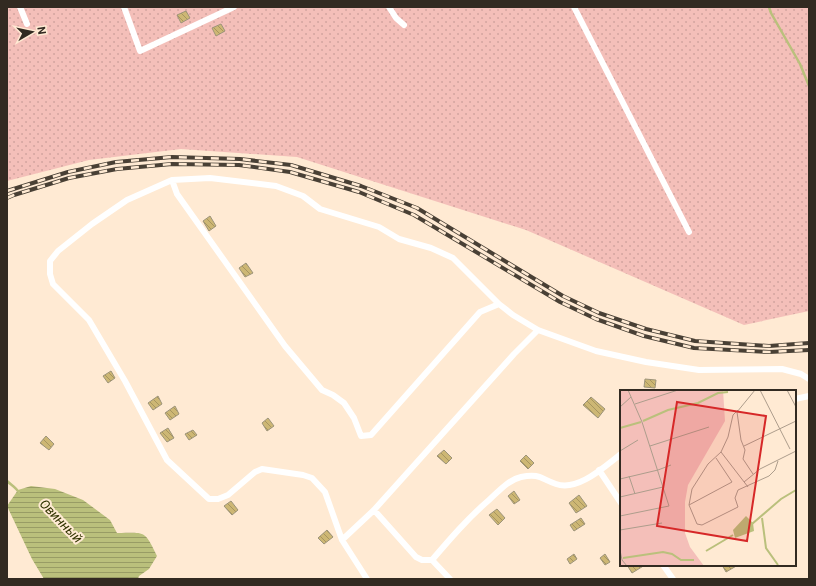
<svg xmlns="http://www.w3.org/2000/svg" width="816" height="586" viewBox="0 0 816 586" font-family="Roboto,sans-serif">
<defs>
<pattern id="park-dots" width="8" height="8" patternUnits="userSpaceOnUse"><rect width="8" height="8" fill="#f4bfb9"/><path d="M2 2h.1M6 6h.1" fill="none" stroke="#d2a49f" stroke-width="1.8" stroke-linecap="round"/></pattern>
<pattern id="water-rules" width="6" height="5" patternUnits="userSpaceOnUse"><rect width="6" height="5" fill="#bac07c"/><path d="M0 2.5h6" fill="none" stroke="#989c65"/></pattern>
<pattern id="building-back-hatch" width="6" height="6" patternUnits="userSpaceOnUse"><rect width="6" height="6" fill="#cdb774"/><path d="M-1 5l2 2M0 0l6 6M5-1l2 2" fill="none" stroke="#a7955f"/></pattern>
</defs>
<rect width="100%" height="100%" fill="#ffead3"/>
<path fill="url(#park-dots)" d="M7,7H809V311L744,325L526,230L297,157L181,149L89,160L7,181Z"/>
<path fill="url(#water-rules)" d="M31,486L55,489L83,500L110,520L117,533C145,533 144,529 157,556L149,569L139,576L138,579H44L32,559L7,506L18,490Z"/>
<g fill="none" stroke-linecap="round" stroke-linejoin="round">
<path stroke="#bac07c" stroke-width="2.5" d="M769,7L771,13L800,64L809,86
M7,481C11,485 17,488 19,493"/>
</g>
<path fill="url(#building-back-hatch)" stroke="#9d947a" d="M186,11L190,18L181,23L177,15Z
M221,24L225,31L216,36L212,28Z
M210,216L216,226L209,231L203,221Z
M246,263L253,273L245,277L239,268Z
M111,371L115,378L108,383L103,376Z
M645,379L656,380L655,388L644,387Z
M158,396L162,404L153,410L148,403Z
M591,397L605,409L598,418L583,405Z
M175,406L179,414L170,420L165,413Z
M268,418L274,426L267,431L262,423Z
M168,428L174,438L167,442L160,433Z
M193,430L197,435L189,440L185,434Z
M46,436L54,444L49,450L40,443Z
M444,450L452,458L446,464L437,456Z
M526,455L534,463L528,469L520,461Z
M514,491L520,500L514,504L508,496Z
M579,495L587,506L576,513L569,503Z
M231,501L238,510L232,515L224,506Z
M497,509L505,518L498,525L489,515Z
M581,518L585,524L574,531L570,525Z
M327,530L333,537L324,544L318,538Z
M574,554L577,559L570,564L567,559Z
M605,554L610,562L605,565L600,558Z
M627,565H645L632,573Z
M722,565H738L726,572Z"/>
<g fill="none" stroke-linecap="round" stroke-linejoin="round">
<path stroke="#fff" stroke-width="6" d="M20,7L27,24
M124,7L140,51L234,7
M389,7L396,18L404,25
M574,7L689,232
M172,180L177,194L285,346L322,390L333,395L344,403L354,418L361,436L371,435L480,312L499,304
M795,399L809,396
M599,470L621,503
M374,510L416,557L422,560H432L450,579
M342,540L374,510L514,354L538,330
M432,560C450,539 468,518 489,500C499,491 508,480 521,477C540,473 541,479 556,484C578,492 605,466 621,454
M663,565L673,579
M367,579L342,540L325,492L312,478L303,475L262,469L255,472L228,495L218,499H209L167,460L125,381L89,320L53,284L50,274V261L58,251L92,224L127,200L172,180L210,178L276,186L303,196L320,209L379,227L399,239L431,248L453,258L499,304L513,315L538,330L596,351L646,362L699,370L782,369L801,374L809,379"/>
<defs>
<path id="rail" d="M7,191L68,172L116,162L172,157L240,159L291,165L361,186L417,208L563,296L599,313L646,329L695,341L769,346L809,343
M7,198L14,195L69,178L117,169L172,164L239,165L290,172L359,192L414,215L560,302L596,319L644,336L694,348L769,352L809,350"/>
</defs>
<use href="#rail" stroke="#494035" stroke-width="4"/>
<use href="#rail" stroke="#ffead3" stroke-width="2.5" stroke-dasharray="8" stroke-linecap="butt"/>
</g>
<g text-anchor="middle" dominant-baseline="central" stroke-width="4" stroke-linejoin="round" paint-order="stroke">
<g font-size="13" font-style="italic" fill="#313400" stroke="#ffead3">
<text transform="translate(61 521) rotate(46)">Овинный</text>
</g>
</g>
<g transform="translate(620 390)">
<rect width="176" height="176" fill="#ffead3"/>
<path d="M0,0H103L105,31L68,95L65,112V143L70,157L84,176H0Z" fill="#f4bfb9"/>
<path d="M126,126L133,133L134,141L115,148L113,140Z" fill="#bac07c"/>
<path fill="none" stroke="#bac07c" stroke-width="2" d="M23,31L48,20L78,13L98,3L108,2M0,38L21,32M142,128L146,158L158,175M132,134L161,109L176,100M86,161L113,145M3,168L43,162L52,164L61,170H74"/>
<path fill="none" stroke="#ad9d8c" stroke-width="1" d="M140,0L170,59M167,0L176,17M15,14L58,0M0,17L11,7M118,20L113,25L108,47L101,62L88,74L72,99L69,115L77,134L82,135L118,117L115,108L118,100L149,86L155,80L158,71M30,56L89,37M124,56L176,31M0,61L18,50M101,62L128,97M38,80L51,75M133,84L123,69L125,60L121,50L117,22L135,0M9,86L15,104M0,89L38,80M124,92L140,79L176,61M0,107L43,97M69,115L112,92L96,68M0,126L49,116L22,32L8,0M0,140L42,133M0,160L2,170L7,176"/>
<path fill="#d62828" fill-opacity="0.15" stroke="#d62828" stroke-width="2" d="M57,12L146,26L127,151L37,136Z"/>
<rect width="176" height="176" fill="none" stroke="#322a21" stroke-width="2"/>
</g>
<rect width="816" height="586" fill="none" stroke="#322a21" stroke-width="16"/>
<g transform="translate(32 32) rotate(81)" stroke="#ffead3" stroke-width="3" paint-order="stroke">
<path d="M0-3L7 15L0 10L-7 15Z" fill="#322a21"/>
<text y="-6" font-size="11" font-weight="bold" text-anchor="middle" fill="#322a21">N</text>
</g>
</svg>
